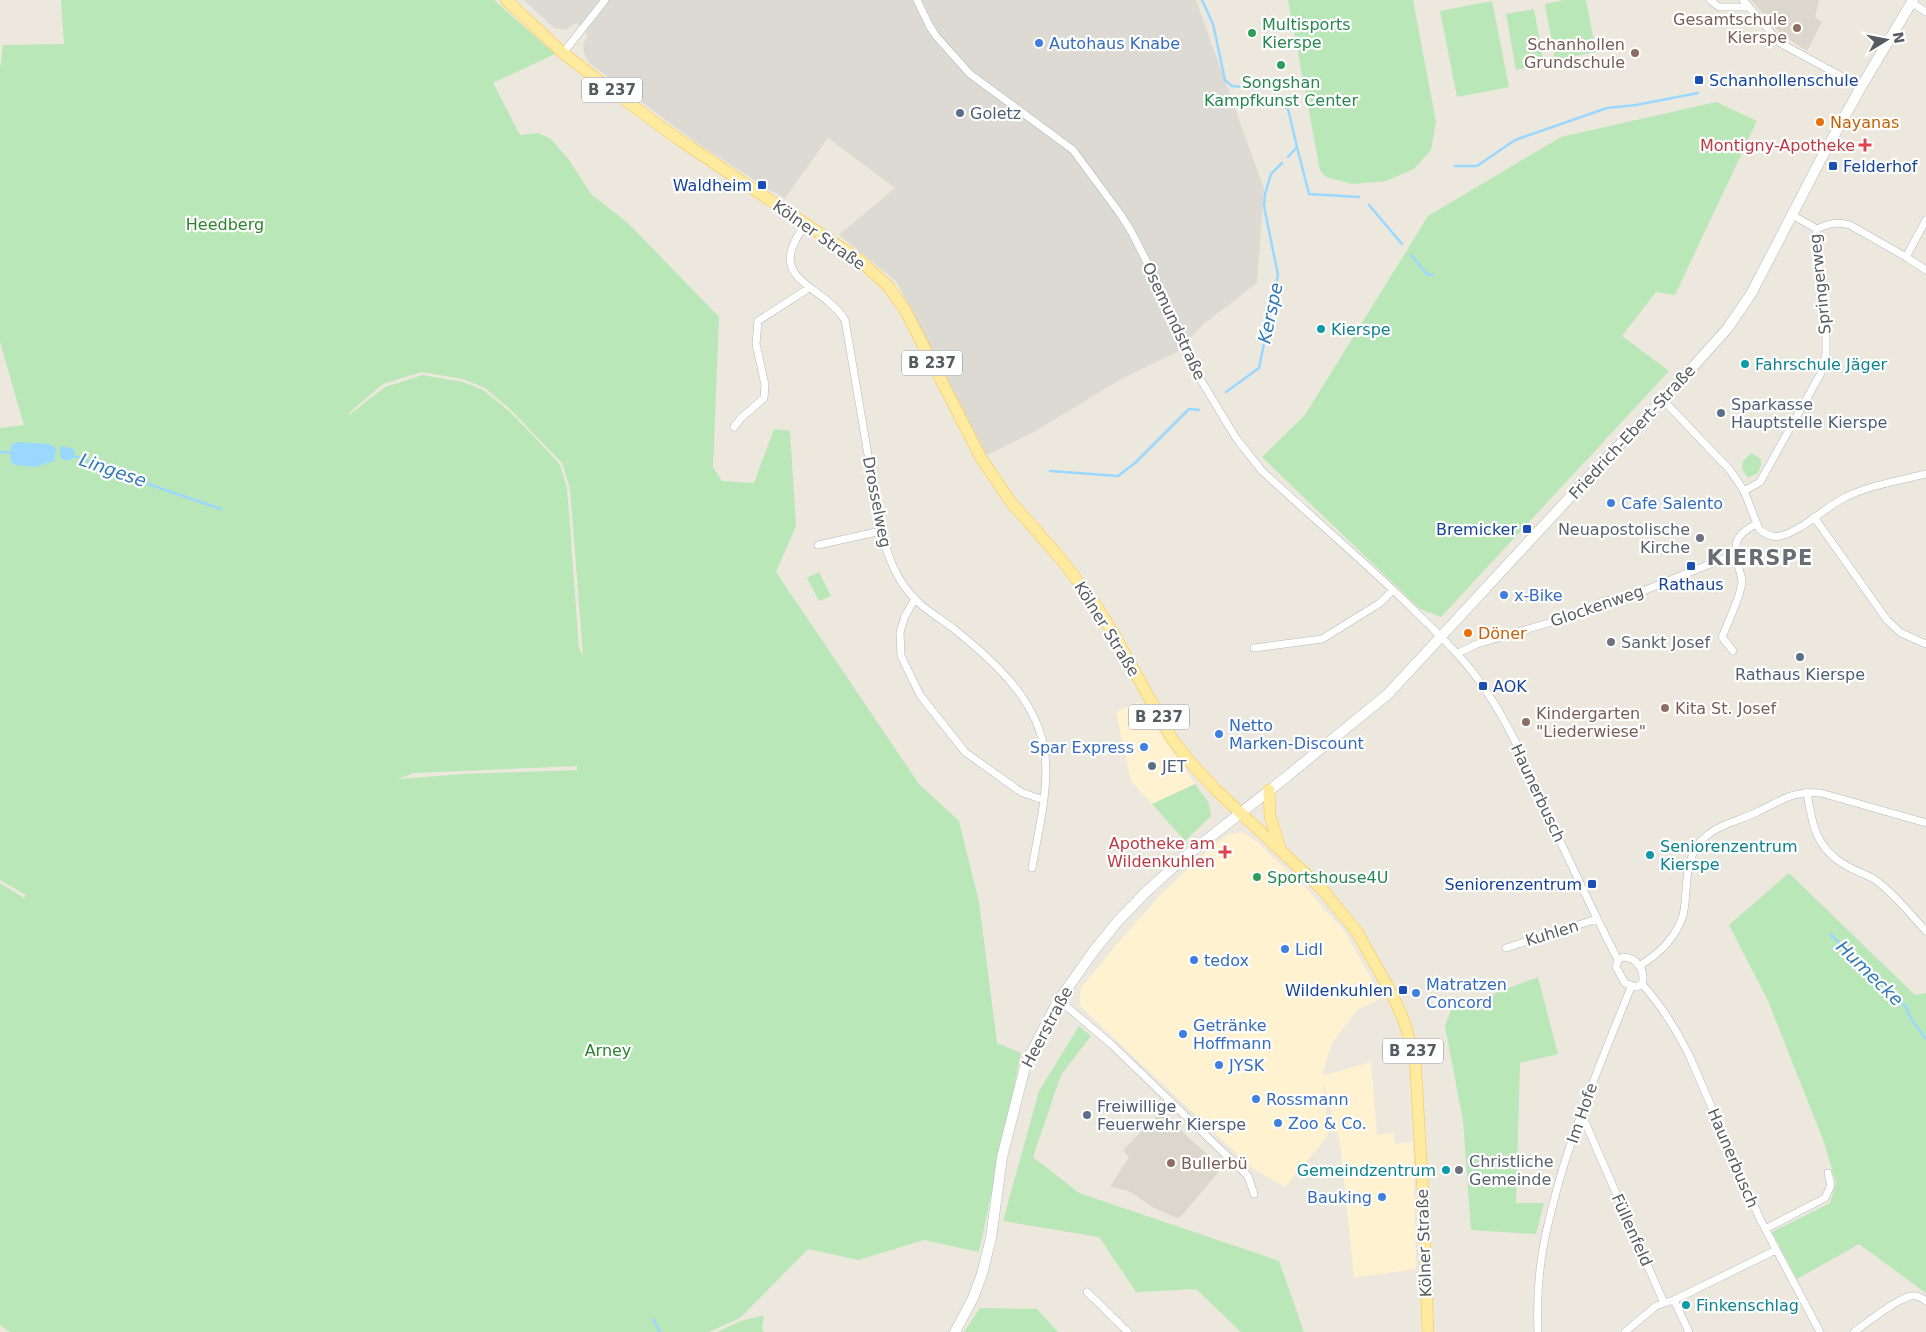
<svg xmlns="http://www.w3.org/2000/svg" width="1926" height="1332" viewBox="0 0 1926 1332" font-family="'DejaVu Sans',sans-serif">
<rect width="100%" height="100%" fill="#ece8de"/>
<path fill="#fff2d0" d="M1139,702L1195,784L1152,804L1131,781L1116,712Z
M1243,832L1258,843L1308,890L1345,932L1382,998L1357,1010L1332,1043L1322,1076L1371,1062L1377,1135L1394,1133L1395,1144L1413,1142L1416,1269L1354,1278L1340,1143L1323,1081L1328,1136L1285,1187L1252,1168L1079,1005L1081,988L1116,945L1161,894L1215,844L1228,835Z"/>
<path fill="#dcdad3" d="M524,0H1196L1264,189L1257,283L1205,323L1177,352L1123,378L1032,433L985,456L896,281L839,235L895,188L828,138L785,198L773,192L698,144L589,63L584,54L583,44L588,36L576,23L565,30L554,28Z"/>
<path fill="#dcd7cd" d="M1751,0H1819L1815,18L1822,22L1807,51L1782,35Z
M1161,1112L1222,1168L1182,1215L1177,1218L1156,1209L1129,1191L1110,1187L1129,1157L1123,1150Z"/>
<path fill="#bae7b7" fill-rule="evenodd" d="M61,0H494L555,54L493,83L520,135L538,133L551,139L569,160L591,194L629,224L719,317L713,467L722,481L754,483L774,429L790,431L796,526L776,572L919,784L959,821L979,902L997,1043L1021,1053L979,1252L924,1240L858,1260L808,1249L740,1318L709,1332H10L0,1325V883L24,898L26,895L0,880V428L24,425L0,342V69L3,45L64,44ZM422,372L463,379L485,388L510,409L562,463L570,488L583,656L579,648L567,488L560,465L541,444L508,410L483,390L463,382L423,375L385,387L349,415L351,411L383,384ZM577,766V770L464,774L398,779L414,773Z
M1288,0H1413L1436,122L1431,150L1414,169L1386,181L1352,184L1326,177L1320,170Z
M1564,0H1586L1596,52L1555,60L1545,4Z
M1492,1L1509,87L1457,97L1440,11Z
M1534,9L1544,64L1516,70L1506,14Z
M1716,102L1757,121L1675,295L1656,292L1622,336L1669,371L1441,617L1420,609L1262,457L1305,415L1428,216L1561,137Z
M1751,453L1761,459V465L1758,473L1748,478L1742,469L1743,461Z
M819,572L831,596L819,601L807,578Z
M1195,784L1209,803L1211,816L1185,841L1152,804Z
M1789,873L1915,995L1926,993V1293L1859,1244L1797,1279L1772,1232L1830,1203L1836,1183L1824,1142L1768,1001L1729,925Z
M1538,977L1558,1054L1520,1063L1516,1203H1544L1536,1234L1471,1230L1463,1121L1445,1026L1451,1010Z
M1079,1026L1091,1036L1061,1075L1033,1157L1079,1193L1279,1261L1304,1332H1241L1196,1289L1136,1292L1099,1237L1003,1221L1039,1091Z
M980,1308L1037,1309L1058,1332H964Z
M761,1316H764L762,1328L764,1332H717L741,1321Z"/>
<path fill="#9bd8ff" d="M17,442L50,444L56,448L54,461L36,467L14,465L10,459L11,445Z
M63,446L74,449V457L70,460H63L60,456V447Z"/>
<g fill="none" stroke-linecap="round" stroke-linejoin="round">
<path stroke="#9bd8ff" stroke-width="2.5" d="M1202,0L1213,24L1225,80L1232,86L1265,89
M1278,100L1288,109L1297,147L1288,157
M1297,147L1309,194L1359,197
M1455,166H1477L1515,140L1607,108L1636,105L1698,93
M1369,205L1402,244
M1411,255L1427,274L1433,275
M1226,392L1259,368L1278,275L1264,206L1265,194L1271,174L1282,163
M0,452L14,453
M72,456L78,457L162,489L221,509
M1050,471L1118,476L1135,463L1189,409L1199,410
M1830,934L1907,1008L1911,1019L1926,1039
M653,1319L660,1332"/>
<defs>
<path id="minor" d="M917,0L929,25L936,36L970,74L1073,150L1121,215L1131,231L1156,280L1196,372L1236,438L1262,471C1313,518 1366,563 1416,612C1440,636 1465,659 1484,688C1511,726 1528,770 1547,813C1570,862 1593,912 1618,960
M1710,0L1719,7H1749
M1743,0L1780,43L1861,87
M1911,2L1926,12
M563,53L605,0
M806,224C762,281 821,282 845,320L881,531C888,556 896,580 915,599C925,610 941,619 954,629C994,661 1039,701 1045,755C1049,792 1038,831 1032,868
M1817,229C1828,224 1837,221 1850,225L1906,257L1926,270
M1906,257L1926,220
M1663,400L1730,470L1744,491L1759,529C1765,534 1772,538 1780,536C1802,531 1824,508 1844,498C1869,485 1898,481 1926,474
M734,427L741,418L764,398L765,385L756,344L758,321L809,288
M1744,491L1760,482L1821,373L1826,354V327L1816,245L1817,229L1792,215
M1814,517L1887,620L1901,633L1926,644
M818,545L881,531
M915,599L905,616L900,632L901,656L920,695L965,752L1021,792L1043,800
M1254,648L1322,639L1380,603L1393,590
M1733,651L1722,637C1727,625 1742,593 1742,581C1742,577 1740,573 1739,569C1733,545 1733,536 1756,524
M1458,653L1477,644L1586,612L1603,601L1623,599L1735,554
M1807,792C1812,825 1816,849 1847,866C1855,871 1866,874 1874,879C1894,893 1910,914 1926,931
M1506,948L1597,919
M1623,957C1637,957 1646,971 1642,984L1636,987L1625,983L1616,967L1618,960Z
M1639,966C1659,954 1676,938 1683,915C1687,899 1685,882 1689,866C1691,857 1694,849 1700,842C1716,824 1737,822 1757,812C1783,800 1791,791 1821,793L1926,823
M1642,984C1661,1005 1676,1029 1689,1055L1760,1219L1820,1332
M1059,1000L1111,1044L1248,1176L1254,1194
M1580,1115L1585,1122L1664,1303L1674,1300L1776,1250
M1765,1229L1825,1198L1831,1185L1828,1173
M1087,1292L1128,1332
M1674,1300L1689,1332
M1538,1332C1535,1270 1546,1226 1563,1168C1582,1106 1607,1047 1631,987
M1625,1332L1656,1306L1664,1303
M1854,1332C1866,1323 1898,1298 1911,1296C1917,1295 1922,1298 1926,1301"/>
<path id="secondary" d="M955,1332L973,1298L982,1274L991,1238L1002,1157L1026,1063L1057,1003L1093,952L1118,921L1145,893L1181,860L1280,782L1388,694L1596,469L1663,400L1727,329L1751,294L1822,157L1861,87L1913,0"/>
<path id="primary" d="M506,0L563,53L603,84L678,139L857,258L888,286L905,310L981,458L1010,501L1061,559L1097,607L1115,636L1172,739L1191,763L1216,790L1323,890L1357,932L1392,994L1404,1021L1415,1057L1423,1193L1428,1332
M1269,790L1270,816L1280,848"/>
</defs>
<use href="#minor" stroke="#b4b8bd" stroke-width="8"/>
<use href="#secondary" stroke="#b4b9bf" stroke-width="11"/>
<use href="#primary" stroke="#fdc146" stroke-width="12"/>
<use href="#minor" stroke="#fff" stroke-width="7"/>
<use href="#secondary" stroke="#fff" stroke-width="10"/>
<use href="#primary" stroke="#ffeba0" stroke-width="11"/>
</g>
<g fill="#8d6e63" stroke="#fff" stroke-width="2">
<circle cx="1797" cy="28" r="5"/>
<circle cx="1635" cy="53" r="5"/>
<circle cx="1665" cy="708" r="5"/>
<circle cx="1526" cy="722" r="5"/>
<circle cx="1171" cy="1163" r="5"/>
</g>
<g fill="#2e9e5b" stroke="#fff" stroke-width="2">
<circle cx="1252" cy="33" r="5"/>
<circle cx="1281" cy="65" r="5"/>
<circle cx="1257" cy="877" r="5"/>
</g>
<g fill="#3f7fe0" stroke="#fff" stroke-width="2">
<circle cx="1039" cy="43" r="5"/>
<circle cx="1611" cy="503" r="5"/>
<circle cx="1504" cy="595" r="5"/>
<circle cx="1219" cy="734" r="5"/>
<circle cx="1144" cy="747" r="5"/>
<circle cx="1285" cy="949" r="5"/>
<circle cx="1194" cy="960" r="5"/>
<circle cx="1416" cy="993" r="5"/>
<circle cx="1183" cy="1034" r="5"/>
<circle cx="1219" cy="1065" r="5"/>
<circle cx="1256" cy="1099" r="5"/>
<circle cx="1278" cy="1123" r="5"/>
<circle cx="1382" cy="1197" r="5"/>
</g>
<g fill="#1a4fb4" stroke="#fff" stroke-width="2">
<rect x="1694" y="75" width="10" height="10" rx="2.5"/>
<rect x="1828" y="161" width="10" height="10" rx="2.5"/>
<rect x="757" y="180" width="10" height="10" rx="2.5"/>
<rect x="1522" y="524" width="10" height="10" rx="2.5"/>
<rect x="1686" y="561" width="10" height="10" rx="2.5"/>
<rect x="1478" y="681" width="10" height="10" rx="2.5"/>
<rect x="1587" y="879" width="10" height="10" rx="2.5"/>
<rect x="1398" y="985" width="10" height="10" rx="2.5"/>
</g>
<g fill="#5c6f8a" stroke="#fff" stroke-width="2">
<circle cx="960" cy="113" r="5"/>
<circle cx="1721" cy="413" r="5"/>
<circle cx="1800" cy="657" r="5"/>
<circle cx="1152" cy="766" r="5"/>
<circle cx="1087" cy="1115" r="5"/>
</g>
<g fill="#e8710a" stroke="#fff" stroke-width="2">
<circle cx="1820" cy="122" r="5"/>
<circle cx="1468" cy="633" r="5"/>
</g>
<g fill="#e0444e" stroke="#fff" stroke-width="2">
<path d="M1862.5 137.5h5v5h5v5h-5v5h-5v-5h-5v-5h5z"/>
<path d="M1222.5 844.5h5v5h5v5h-5v5h-5v-5h-5v-5h5z"/>
</g>
<g fill="#0f9aa8" stroke="#fff" stroke-width="2">
<circle cx="1321" cy="329" r="5"/>
<circle cx="1745" cy="364" r="5"/>
<circle cx="1650" cy="855" r="5"/>
<circle cx="1446" cy="1170" r="5"/>
<circle cx="1686" cy="1305" r="5"/>
</g>
<g fill="#6b7280" stroke="#fff" stroke-width="2">
<circle cx="1700" cy="538" r="5"/>
<circle cx="1611" cy="642" r="5"/>
<circle cx="1459" cy="1170" r="5"/>
</g>
<g text-anchor="middle" dominant-baseline="central" stroke-width="4.5" stroke-linejoin="round" paint-order="stroke">
<g fill="#fff" stroke="#898d90" stroke-width="1">
<rect x="582" y="77.5" width="60" height="25" rx="4"/>
<rect x="902" y="350.5" width="60" height="25" rx="4"/>
<rect x="1129" y="704.5" width="60" height="25" rx="4"/>
<rect x="1383" y="1038.5" width="60" height="25" rx="4"/>
</g>
<g font-size="15" font-weight="bold" fill="#575c61">
<text x="612" y="90">B 237</text>
<text x="932" y="363">B 237</text>
<text x="1159" y="717">B 237</text>
<text x="1413" y="1051">B 237</text>
</g>
<g font-size="16" fill="#785e54" stroke="#fff" text-anchor="start">
<text x="1787" y="19" text-anchor="end">Gesamtschule<tspan x="1787" dy="18">Kierspe</tspan></text>
<text x="1625" y="44" text-anchor="end">Schanhollen<tspan x="1625" dy="18">Grundschule</tspan></text>
<text x="1675" y="708">Kita St. Josef</text>
<text x="1536" y="713">Kindergarten<tspan x="1536" dy="18">"Liederwiese"</tspan></text>
<text x="1181" y="1163">Bullerbü</text>
</g>
<g font-size="16" fill="#27864d" stroke="#fff" text-anchor="start">
<text x="1262" y="24">Multisports<tspan x="1262" dy="18">Kierspe</tspan></text>
<text x="1281" y="82" text-anchor="middle">Songshan<tspan x="1281" dy="18">Kampfkunst Center</tspan></text>
<text x="1267" y="877">Sportshouse4U</text>
</g>
<g font-size="16" fill="#366cbe" stroke="#fff" text-anchor="start">
<text x="1049" y="43">Autohaus Knabe</text>
<text x="1621" y="503">Cafe Salento</text>
<text x="1514" y="595">x-Bike</text>
<text x="1229" y="725">Netto<tspan x="1229" dy="18">Marken-Discount</tspan></text>
<text x="1134" y="747" text-anchor="end">Spar Express</text>
<text x="1295" y="949">Lidl</text>
<text x="1204" y="960">tedox</text>
<text x="1426" y="984">Matratzen<tspan x="1426" dy="18">Concord</tspan></text>
<text x="1193" y="1025">Getränke<tspan x="1193" dy="18">Hoffmann</tspan></text>
<text x="1229" y="1065">JYSK</text>
<text x="1266" y="1099">Rossmann</text>
<text x="1288" y="1123">Zoo &amp; Co.</text>
<text x="1372" y="1197" text-anchor="end">Bauking</text>
</g>
<g font-size="16" fill="#164399" stroke="#fff" text-anchor="end">
<text x="1709" y="80" text-anchor="start">Schanhollenschule</text>
<text x="1843" y="166" text-anchor="start">Felderhof</text>
<text x="752" y="185">Waldheim</text>
<text x="1517" y="529">Bremicker</text>
<text x="1691" y="584" text-anchor="middle">Rathaus</text>
<text x="1493" y="686" text-anchor="start">AOK</text>
<text x="1582" y="884">Seniorenzentrum</text>
<text x="1393" y="990">Wildenkuhlen</text>
</g>
<g font-size="16" fill="#4e5e75" stroke="#fff" text-anchor="start">
<text x="970" y="113">Goletz</text>
<text x="1731" y="404">Sparkasse<tspan x="1731" dy="18">Hauptstelle Kierspe</tspan></text>
<text x="1800" y="674" text-anchor="middle">Rathaus Kierspe</text>
<text x="1162" y="766">JET</text>
<text x="1097" y="1106">Freiwillige<tspan x="1097" dy="18">Feuerwehr Kierspe</tspan></text>
</g>
<g font-size="16" fill="#c56008" stroke="#fff" text-anchor="start">
<text x="1830" y="122">Nayanas</text>
<text x="1478" y="633">Döner</text>
</g>
<g font-size="16" fill="#be3a42" stroke="#fff" text-anchor="end">
<text x="1855" y="145">Montigny-Apotheke</text>
<text x="1215" y="843">Apotheke am<tspan x="1215" dy="18">Wildenkuhlen</tspan></text>
</g>
<g font-size="16" fill="#2d832d" stroke="#fff">
<text x="225" y="224">Heedberg</text>
<text x="608" y="1050">Arney</text>
</g>
<g font-size="16" fill="#575c61" stroke="#fff">
<text transform="translate(819 235) rotate(35)">Kölner Straße</text>
<text transform="translate(1820 284) rotate(-96)">Springerweg</text>
<text transform="translate(1174 321) rotate(65)">Osemundstraße</text>
<text transform="translate(1632 432) rotate(-47)">Friedrich-Ebert-Straße</text>
<text transform="translate(877 502) rotate(79)">Drosselweg</text>
<text transform="translate(1597 606) rotate(-19)">Glockenweg</text>
<text transform="translate(1107 629) rotate(58)">Kölner Straße</text>
<text transform="translate(1538 793) rotate(65)">Haunerbusch</text>
<text transform="translate(1552 933) rotate(-17)">Kuhlen</text>
<text transform="translate(1047 1027) rotate(-62)">Heerstraße</text>
<text transform="translate(1582 1113) rotate(-71)">Im Hofe</text>
<text transform="translate(1733 1158) rotate(67)">Haunerbusch</text>
<text transform="translate(1632 1230) rotate(66)">Füllenfeld</text>
<text transform="translate(1424 1243) rotate(-92)">Kölner Straße</text>
</g>
<g font-size="16" fill="#0d838f" stroke="#fff" text-anchor="start">
<text x="1331" y="329">Kierspe</text>
<text x="1755" y="364">Fahrschule Jäger</text>
<text x="1660" y="846">Seniorenzentrum<tspan x="1660" dy="18">Kierspe</tspan></text>
<text x="1436" y="1170" text-anchor="end">Gemeindzentrum</text>
<text x="1696" y="1305">Finkenschlag</text>
</g>
<g font-size="16" fill="#5b616d" stroke="#fff" text-anchor="start">
<text x="1690" y="529" text-anchor="end">Neuapostolische<tspan x="1690" dy="18">Kirche</tspan></text>
<text x="1621" y="642">Sankt Josef</text>
<text x="1469" y="1161">Christliche<tspan x="1469" dy="18">Gemeinde</tspan></text>
</g>
<g font-size="18" font-style="italic" fill="#3179b8" stroke="#fff">
<text transform="translate(1270 313) rotate(-78)">Kerspe</text>
<text transform="translate(113 470) rotate(19)">Lingese</text>
<text transform="translate(1870 973) rotate(44)">Humecke</text>
</g>
<g font-size="21" font-weight="bold" letter-spacing="1" fill="#686e73" stroke="#fff">
<text x="1760" y="558">KIERSPE</text>
</g>
</g>
<g transform="translate(1886 40) rotate(80)" stroke="#ffffff" stroke-width="4" paint-order="stroke">
<path d="M0-4L9 19L0 12L-9 19Z" fill="#575c61"/>
<text y="-8" font-size="14" font-weight="bold" text-anchor="middle" fill="#575c61">N</text>
</g>
</svg>
